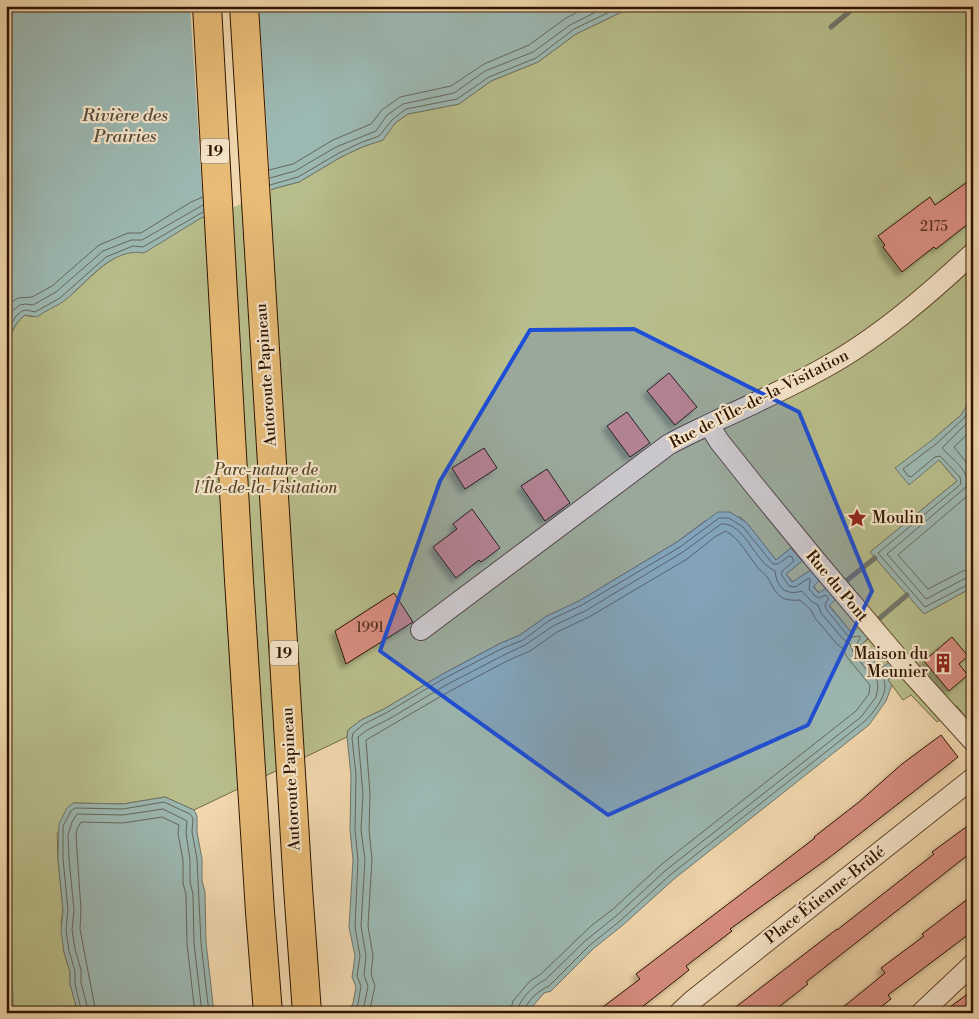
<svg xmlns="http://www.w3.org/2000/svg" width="979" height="1019" viewBox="0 0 979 1019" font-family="'Libre Bodoni',serif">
<defs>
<filter id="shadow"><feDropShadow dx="-4.5" dy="4.5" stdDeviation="2.5" flood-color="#0004"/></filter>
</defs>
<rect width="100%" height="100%" fill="#f1d7ad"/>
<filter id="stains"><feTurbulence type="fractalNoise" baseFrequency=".004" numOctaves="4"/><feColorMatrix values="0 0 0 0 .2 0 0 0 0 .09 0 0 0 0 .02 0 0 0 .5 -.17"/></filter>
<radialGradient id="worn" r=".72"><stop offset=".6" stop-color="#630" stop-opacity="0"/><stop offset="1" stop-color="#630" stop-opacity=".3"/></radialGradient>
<path fill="#b8be8b" stroke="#736946" d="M634,6H973V396L961,415L932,440L939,460L957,481L870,552L924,614L973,587V726L957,706L937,722L911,695L903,700L888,680L899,671L880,669L861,645L869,638L860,627L852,633L829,605L836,599C815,592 813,591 811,570L793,582L786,574L802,561L791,548L776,560L747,523L740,517L705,521L677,542L579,601L547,616L520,635L499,644L441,675L384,709L361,720L348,730L347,737L194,810L165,797L123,804L73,803L57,834L58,859L63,910L61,922L64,952L70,972V984L78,1013H13L6,692V361C8,344 10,327 25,315C35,319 38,315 46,310C52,306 58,305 63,301C88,284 110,247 144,252L201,218L276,188L299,182L341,157L362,147L383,140L395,123L408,114L459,104L491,81L538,62L576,34Z"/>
<path fill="#9cb8b2" stroke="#70766b" d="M6,6H634L576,34L538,62L491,81L459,104L408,114L395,123L383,140L362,147L341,157L299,182L276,188L201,218L144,253C111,247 87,283 64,301C56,307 46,310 37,317L25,315C10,326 8,344 6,361Z
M973,396V587L924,614L870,552L957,481L939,460L909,485L895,468L932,440L961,415Z
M718,512H730L747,523L776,560L791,548L802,561L786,574L792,582L811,570L820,580L813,587L819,593L826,588L836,599L829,606L851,632L860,627L869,637L861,645L880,669L891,661L899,671L888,680L892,685L886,701L869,725L674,879L623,925L593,949L551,991L544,993L527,1013H348L353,1003L356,987L352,977L355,956L349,927L353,860L350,830L351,775L347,737L348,730L361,720L384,709L441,675L499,644L520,635L547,616L579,601L677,542Z
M6,692L8,716L13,1013H6Z
M165,797L194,810L197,816V832L202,859V881L205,892L206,942L214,1013H78L70,984V972L64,952L61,931L63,910L58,859L59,824L67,808L73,803L123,804Z"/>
<path fill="#f1d7ad" d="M190,6H259L271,192L204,219Z"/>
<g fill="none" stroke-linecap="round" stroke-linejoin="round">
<path stroke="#656659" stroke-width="1" d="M269,170L293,164L333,140L371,124L382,110L400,97L451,86L484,64L529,45L566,18L590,6
M270,178L295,171L336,147L376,131L387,115L403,104L454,93L485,71L533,52L570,25L608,6
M270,185L298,177L339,153L360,143L379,136L392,120L406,109L457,99L489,77L536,58L574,29L622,6
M6,306L18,298L32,297L52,286L99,245L128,233H141L191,202L203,197
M6,321L11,312L20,305L26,304L33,305L56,292L103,251L131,240H142L203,205
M6,333L16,316L22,311L26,310L35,312L60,298L106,257L133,246L143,247L203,212
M973,405L964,418L936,444L903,469L908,476L911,477L935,457L940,456L960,477L961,484L878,553L925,607L969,584L973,583
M973,417L942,448C951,458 972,472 966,487L887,554L926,599L966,578L973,577
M973,429L954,447L973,471
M973,491L898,555L928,589L963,571L973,569
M6,932L8,1013
M82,1013L75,984V971L69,951L66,930L68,910L63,859V826L71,811L75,808L123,809L164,802L190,814L193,818L192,832L197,859L201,943L209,1013
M89,1013L81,983V970L75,949L72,930L74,910L69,859L68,835L72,822L77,814L123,815L163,809L187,821L186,833L190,860V882L193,894L194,943L202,1013
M96,1013L80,929L81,910L76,836L77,829L81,822L123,823L162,817L179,825L178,834L183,860V883L186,895L187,944L195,1013
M354,1013L358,1004L361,986L357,976L360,956L355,927L358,860L355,830L356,775L352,738L353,733L364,724L386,713L443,679L501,649L523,640L550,620L582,605L680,547L719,518H729L743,527L773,564H778L789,556L792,557L794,561L783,570L781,574L789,586L795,587L809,578L810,581L809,589L815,596L819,598L825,595L828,597V599L825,605L826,609L848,636L852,637L860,636V638L857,644V648L876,672L884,675C883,679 885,682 885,686C886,697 872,714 865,721L670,875L620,921L590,945L549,986C539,990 525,1002 524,1013
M361,1013L364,1006L368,986L364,975L366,956L361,926L365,860L361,830L363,794L358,737L367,730L389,719L446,685L504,655L525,645L553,626L585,611L683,552L721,524C745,522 754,562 775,571C777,588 786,596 802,591L811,601L818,605L821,613L843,639L850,644L853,652L871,676L877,680L878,687L876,697L861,717L666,870L616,916L585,941L545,980C534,985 518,1000 517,1013
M369,1013L375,986L371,974L373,956L368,926L372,859L369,830L370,794L366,740L450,691L507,661L530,651L557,632L589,617L687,559L716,536L726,531C740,539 749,557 759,569C762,572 766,575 768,578C776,593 779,602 800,600L811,610L815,618L837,644L843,649L847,657L870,685L869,694L856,711L662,864L612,910L592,925L541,974L530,981L513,1001L510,1013"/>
<path stroke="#70766b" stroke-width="5" d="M831,27L856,6
M841,585L875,558
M874,623L907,595"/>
</g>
<path fill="#d88e81" stroke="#2e1400" filter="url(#shadow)" d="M973,178V220L936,249L934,247L902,272L883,247L885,245L878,236L930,197L935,205Z
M669,373L697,407L675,425L647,391Z
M627,412L650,443L630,457L607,426Z
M484,448L497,468L465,489L452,468Z
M547,469L570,503L545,521L521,486Z
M472,509L500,548L481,562L479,560L456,578L433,547L457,529L453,524Z
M394,593L413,622L346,664L335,631Z
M952,637L968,656L959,664L968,675L949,691L924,661Z
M941,735L958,757L830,857L730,929L732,931L686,966L689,970L642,1007L647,1013H595L640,979L636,974L815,838L814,837L859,802L902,764Z
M973,822V851L806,982L808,984L771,1013H728L837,929V930L934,854L932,852Z
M973,895V931L888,995L891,999L873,1013H836L885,973L881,968L924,936L922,934Z
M973,990V1013H942Z"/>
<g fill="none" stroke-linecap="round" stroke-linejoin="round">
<defs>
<path id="minor" d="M709,425L719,441L754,485L817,562L905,666L973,741
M421,630L668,445C684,436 700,429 716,421C751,405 788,388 822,369C876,340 928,295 973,253
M679,1013L693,1000L973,778
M921,1013L973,964"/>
<path id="highway" d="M207,6L239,580L260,912L268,1013
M244,6L298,888L307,1013"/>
</defs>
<use href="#minor" stroke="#5f452b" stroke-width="22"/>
<use href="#highway" stroke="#2e1400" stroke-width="30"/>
<use href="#minor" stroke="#f6e5ca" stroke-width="20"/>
<use href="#highway" stroke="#e8bc76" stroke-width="28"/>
</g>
<path fill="#1d4ed8" fill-opacity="0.2" stroke="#1d4ed8" stroke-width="4" stroke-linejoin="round" d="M634,329L799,412L872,591L808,725L608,815L380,651L440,481L530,330Z"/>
<defs>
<symbol id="sight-bare" viewBox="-9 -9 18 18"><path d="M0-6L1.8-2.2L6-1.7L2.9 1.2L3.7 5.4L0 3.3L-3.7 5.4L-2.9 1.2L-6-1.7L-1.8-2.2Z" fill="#8f2418" stroke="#f6e5ca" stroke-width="2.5" paint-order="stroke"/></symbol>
<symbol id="building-bare" viewBox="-9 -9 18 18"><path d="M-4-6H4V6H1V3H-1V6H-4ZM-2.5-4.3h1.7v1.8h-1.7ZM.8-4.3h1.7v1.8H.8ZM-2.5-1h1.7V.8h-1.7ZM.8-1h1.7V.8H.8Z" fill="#8f2418" stroke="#f6e5ca" stroke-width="2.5" paint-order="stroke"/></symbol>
</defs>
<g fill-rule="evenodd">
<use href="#sight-bare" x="843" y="504" width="28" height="28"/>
<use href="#building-bare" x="929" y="649" width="28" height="28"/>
</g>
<g text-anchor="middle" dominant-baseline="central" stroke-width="4.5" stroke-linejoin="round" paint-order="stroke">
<g font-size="14" fill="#583220">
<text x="934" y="227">2175</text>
<text x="370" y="628">1991</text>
</g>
<g fill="#f6e5ca" stroke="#6a533d" stroke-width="1">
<rect x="201" y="138.5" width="28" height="25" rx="4"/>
<rect x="270" y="640.5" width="28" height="25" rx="4"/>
</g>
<g font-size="15" font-weight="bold" fill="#2e1400">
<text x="215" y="151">19</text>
<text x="284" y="653">19</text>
</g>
<g font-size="16" fill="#2e1400" stroke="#f6e5ca">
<text transform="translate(266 375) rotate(-94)">Autoroute Papineau</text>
<text transform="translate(759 399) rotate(-27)">Rue de l'Île-de-la-Visitation</text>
<text transform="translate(837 586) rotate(50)">Rue du Pont</text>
<text transform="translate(291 779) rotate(-93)">Autoroute Papineau</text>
<text transform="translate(825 895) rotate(-38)">Place Étienne-Brûlé</text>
</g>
<g font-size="16" font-style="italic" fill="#57472a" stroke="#f6e5ca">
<text x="266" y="470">Parc-nature de<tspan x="266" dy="18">l'Île-de-la-Visitation</tspan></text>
</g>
<g font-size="16" fill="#2e1400" stroke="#f6e5ca" text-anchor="start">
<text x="872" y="518">Moulin</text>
<text x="928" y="654" text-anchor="end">Maison du<tspan x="928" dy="18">Meunier</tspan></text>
</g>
<g font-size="18" font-style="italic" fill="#544d3e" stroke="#f6e5ca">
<text x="125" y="115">Rivière des<tspan x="125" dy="21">Prairies</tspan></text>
</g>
</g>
<rect width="979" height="1019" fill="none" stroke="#f1d7ad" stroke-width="25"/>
<rect x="8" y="8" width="964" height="1004" fill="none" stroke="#2e1400" stroke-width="2.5"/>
<rect x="12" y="12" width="954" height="994" fill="none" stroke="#2e1400"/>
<rect width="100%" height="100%" filter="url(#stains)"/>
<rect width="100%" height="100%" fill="url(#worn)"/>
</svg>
